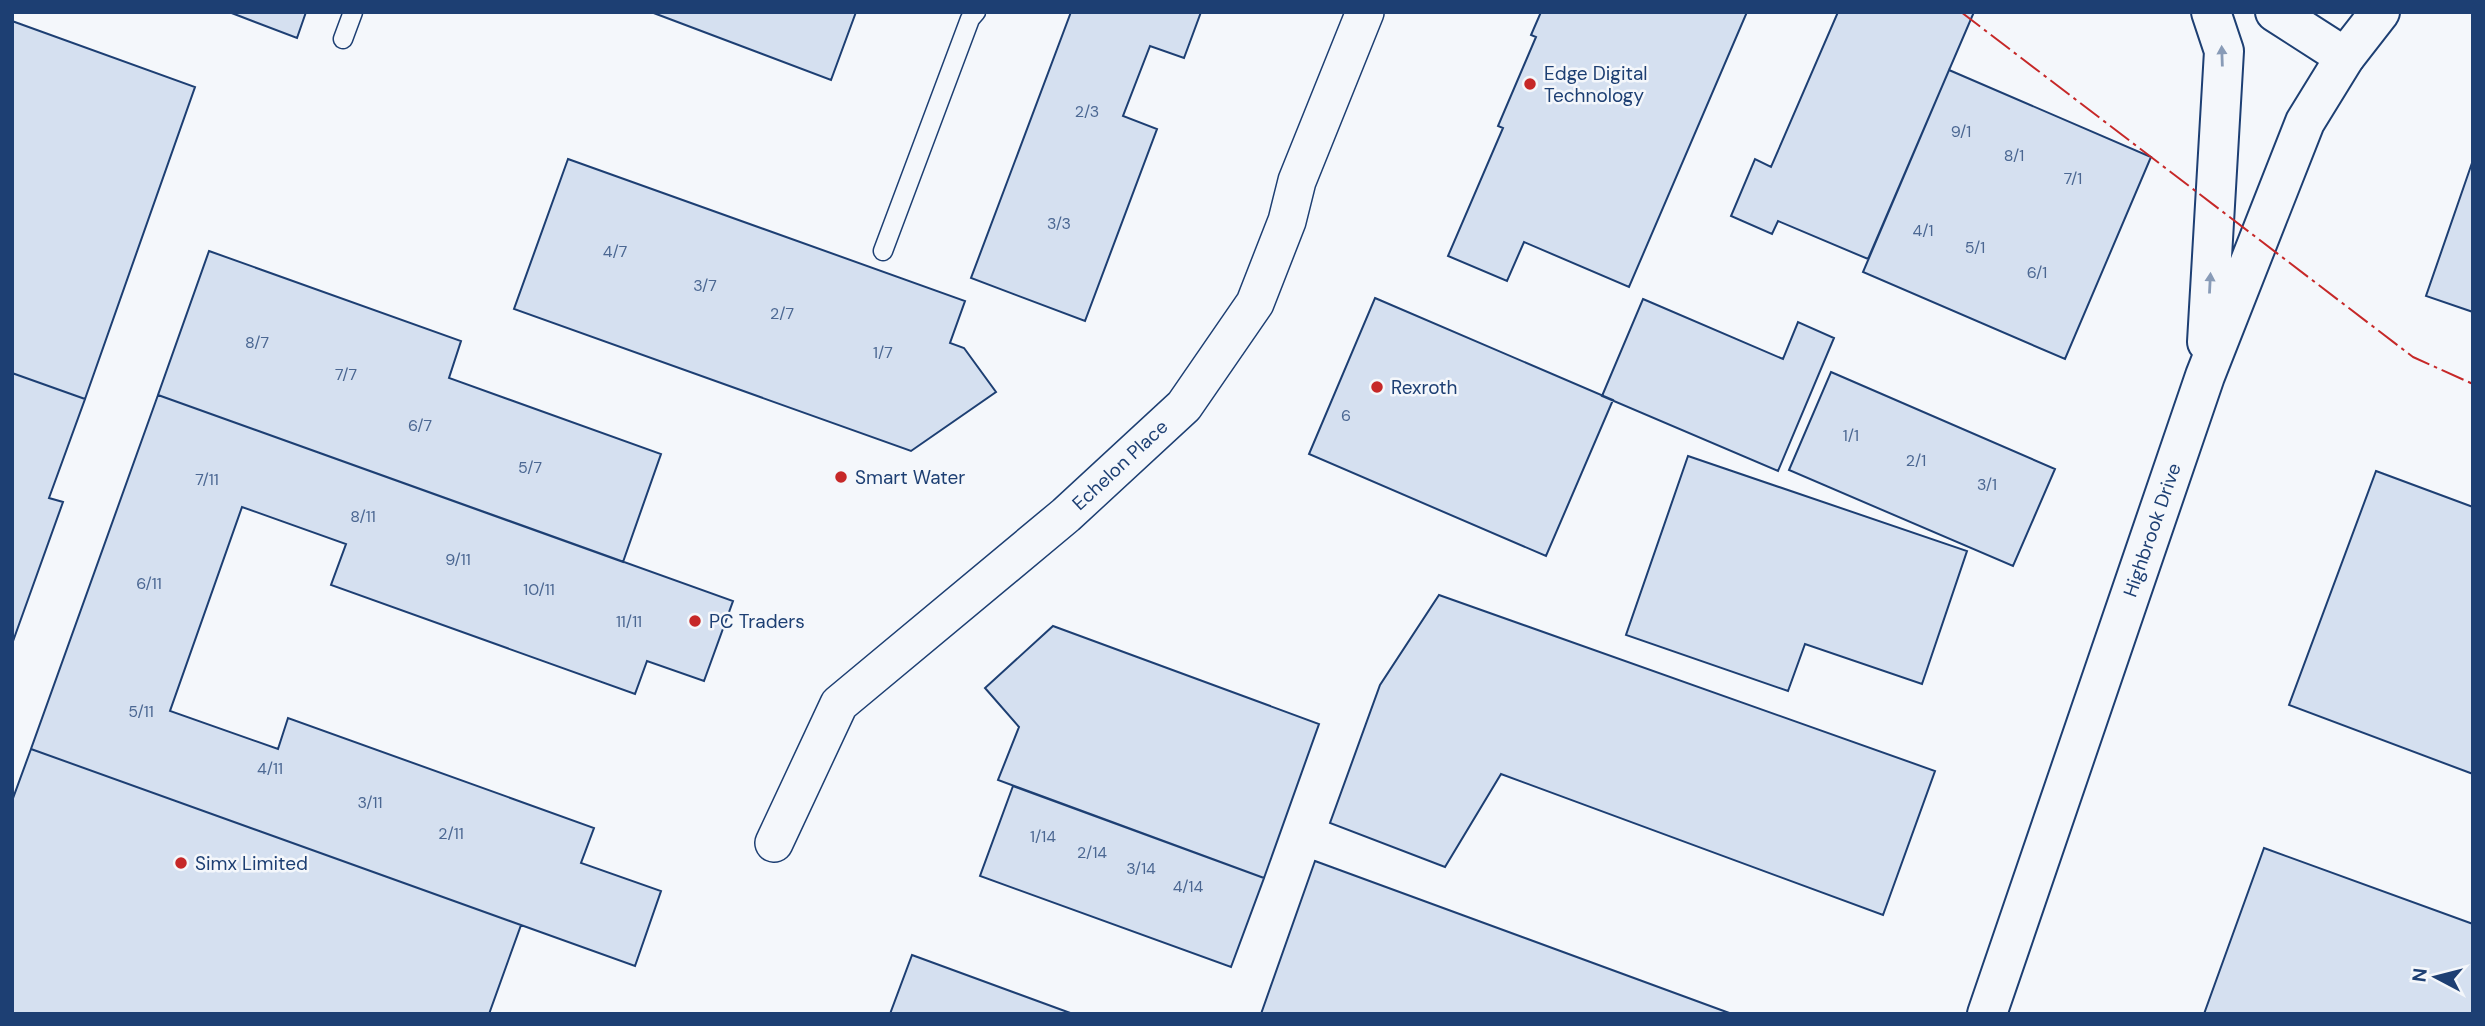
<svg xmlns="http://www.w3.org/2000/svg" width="2485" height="1026" viewBox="0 0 2485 1026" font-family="'DM Sans',sans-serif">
<rect width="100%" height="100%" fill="#f4f7fb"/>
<path fill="#d5e0f0" stroke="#1d3f73" stroke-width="2" d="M229,12H306L297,38Z
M651,12H856L831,80Z
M1071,12H1201L1184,58L1150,46L1123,116L1157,129L1085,321L971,278Z
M1541,12H1747L1629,287L1524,242L1507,281L1448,256L1503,128L1498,126L1536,37L1531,35Z
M1838,12H1974L1868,259L1778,221L1772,234L1731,216L1755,159L1771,167Z
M12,21L195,87L85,399L12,373Z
M1949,70L2151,157L2065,359L1863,272Z
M568,159L965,301L950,343L964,348L996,392L911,451L514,309Z
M2473,160V312L2426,296Z
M209,251L461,341L449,378L661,454L623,562L158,395Z
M1375,298L1613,400L1546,556L1309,454Z
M1643,299L1783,359L1798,322L1834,338L1778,471L1602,396Z
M1831,372L2055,469L2013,566L1789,470Z
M12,373L85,399L49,498L63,502L12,644Z
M158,395L733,601L704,681L647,661L635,694L331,585L346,544L242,507L170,711L278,749L288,718L594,828L581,863L661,891L635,966L31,749Z
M1688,456L1967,551L1922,684L1805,644L1788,691L1626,635Z
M2376,471L2473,507V774L2289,705Z
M1439,595L1935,771L1883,915L1501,774L1445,867L1330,823L1380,685Z
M1053,626L1319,724L1264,878L998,780L1019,727L985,688Z
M31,749L521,925L489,1014H12V801Z
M1013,786L1264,878L1231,967L980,876Z
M2264,848L2473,924V1014H2204Z
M1315,861L1732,1014H1261Z
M912,955L1073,1014H890Z"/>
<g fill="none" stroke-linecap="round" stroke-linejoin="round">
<defs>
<path id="service" d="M343,39L353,12
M883,251L970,19L976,12"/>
<path id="minor" d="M774,843L839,704L1066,515L1184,406L1255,303L1287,221L1297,181L1365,12"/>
<path id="secondary" d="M2275,12L2345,57"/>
<path id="primary" d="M2207,342L2224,51L2211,12
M1987,1014L2205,376L2305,122L2345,57L2380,12"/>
</defs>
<use href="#service" stroke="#1d3f73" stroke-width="21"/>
<use href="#minor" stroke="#1d3f73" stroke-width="40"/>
<use href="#secondary" stroke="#1d3f73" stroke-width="42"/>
<use href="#primary" stroke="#1d3f73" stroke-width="42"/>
<use href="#service" stroke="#f4f7fb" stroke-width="18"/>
<use href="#minor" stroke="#f4f7fb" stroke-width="37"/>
<use href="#secondary" stroke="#f4f7fb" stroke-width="38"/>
<use href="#primary" stroke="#f4f7fb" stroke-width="38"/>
<path stroke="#c62828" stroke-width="2" stroke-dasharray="24 5 3.5 5" stroke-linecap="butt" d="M1961,12L2413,357L2473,384"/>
</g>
<defs><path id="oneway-solid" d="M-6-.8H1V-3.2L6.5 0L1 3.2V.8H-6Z" transform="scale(1.75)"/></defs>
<g fill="#889bb7">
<use href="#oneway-solid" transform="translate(2222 56) rotate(-92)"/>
<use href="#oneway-solid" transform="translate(2210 283) rotate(-87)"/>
</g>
<g fill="#c62828" stroke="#f4f7fb" stroke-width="2.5">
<circle cx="1530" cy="84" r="7"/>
<circle cx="1377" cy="387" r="7"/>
<circle cx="841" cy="477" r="7"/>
<circle cx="695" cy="621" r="7"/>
<circle cx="181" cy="863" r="7"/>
</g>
<g text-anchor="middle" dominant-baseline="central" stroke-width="5" stroke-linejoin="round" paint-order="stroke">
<g font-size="16" fill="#4b6792">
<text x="1087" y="111">2/3</text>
<text x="1961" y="131">9/1</text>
<text x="2014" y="155">8/1</text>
<text x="2073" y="178">7/1</text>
<text x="1059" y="223">3/3</text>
<text x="1923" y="230">4/1</text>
<text x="1975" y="247">5/1</text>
<text x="615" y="251">4/7</text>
<text x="2037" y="272">6/1</text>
<text x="705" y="285">3/7</text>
<text x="782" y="313">2/7</text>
<text x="257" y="342">8/7</text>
<text x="883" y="352">1/7</text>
<text x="346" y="374">7/7</text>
<text x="1346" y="415">6</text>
<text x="420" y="425">6/7</text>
<text x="1851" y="435">1/1</text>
<text x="1916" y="460">2/1</text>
<text x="530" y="467">5/7</text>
<text x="207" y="479">7/11</text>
<text x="1987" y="484">3/1</text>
<text x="363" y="516">8/11</text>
<text x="458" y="559">9/11</text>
<text x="149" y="583">6/11</text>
<text x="539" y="589">10/11</text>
<text x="629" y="621">11/11</text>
<text x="141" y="711">5/11</text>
<text x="270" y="768">4/11</text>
<text x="370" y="802">3/11</text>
<text x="451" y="833">2/11</text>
<text x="1043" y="836">1/14</text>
<text x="1092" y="852">2/14</text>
<text x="1141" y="868">3/14</text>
<text x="1188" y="886">4/14</text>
</g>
<g font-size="19" fill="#1d3f73" stroke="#f4f7fb" text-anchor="start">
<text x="1544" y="73">Edge Digital<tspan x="1544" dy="22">Technology</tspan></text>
<text x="1391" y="387">Rexroth</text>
<text x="855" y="477">Smart Water</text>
<text x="709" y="621">PC Traders</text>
<text x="195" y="863">Simx Limited</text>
</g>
<g font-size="19" fill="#1d3f73" stroke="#f4f7fb">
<text transform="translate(1120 465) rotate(-43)">Echelon Place</text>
<text transform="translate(2152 530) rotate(-71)">Highbrook Drive</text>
</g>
</g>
<rect width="2485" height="1026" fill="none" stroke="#1d3f73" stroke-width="28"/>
<g transform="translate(2436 977) rotate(277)" stroke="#f4f7fb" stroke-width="5" paint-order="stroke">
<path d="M0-5L12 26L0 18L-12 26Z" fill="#1d3f73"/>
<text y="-10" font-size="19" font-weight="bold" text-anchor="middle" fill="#1d3f73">N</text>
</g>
</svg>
